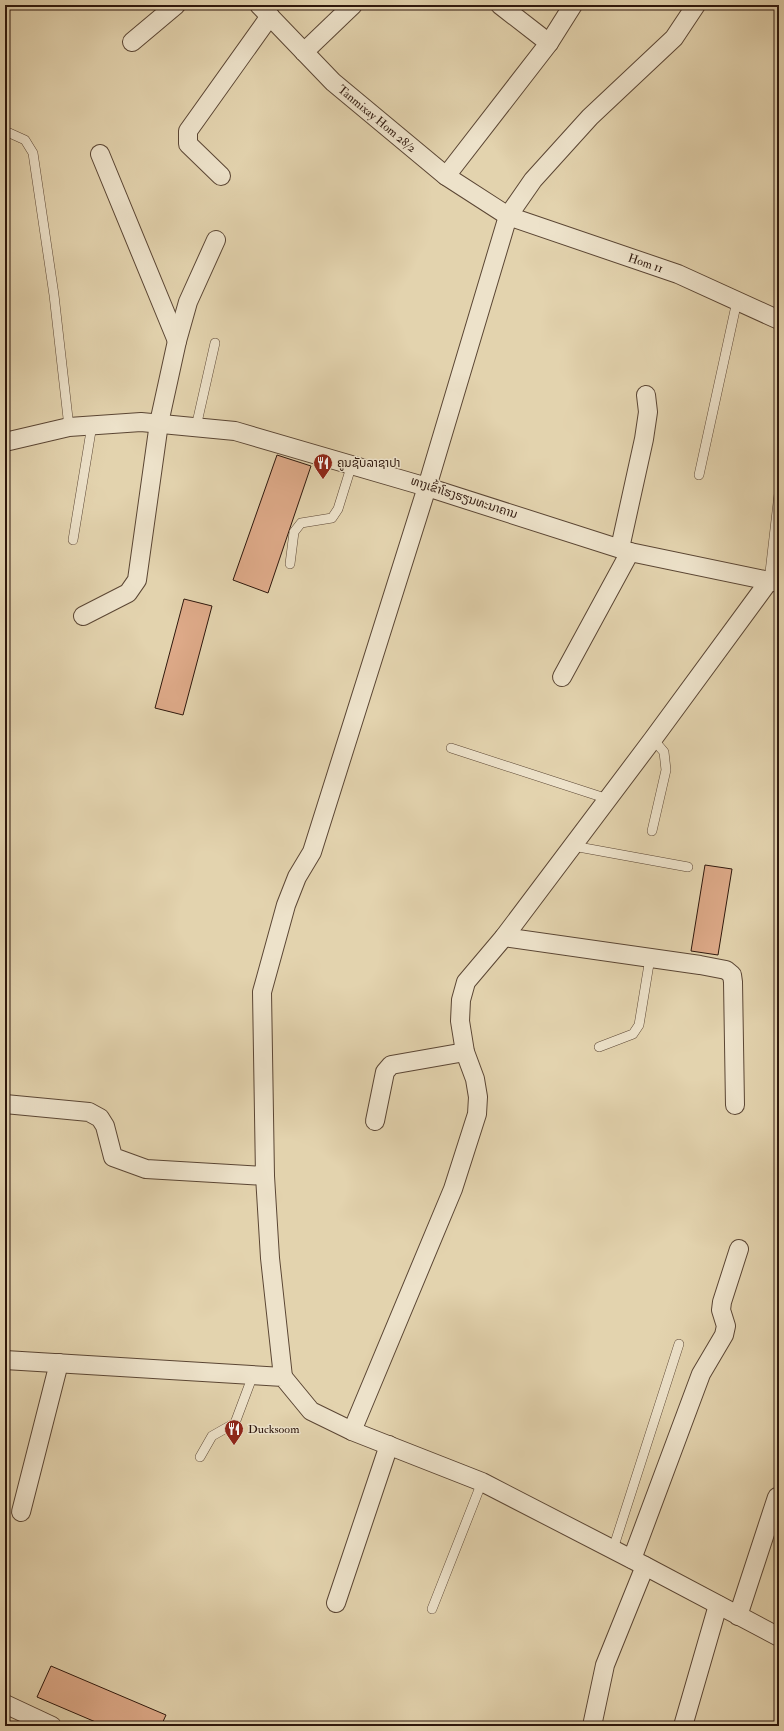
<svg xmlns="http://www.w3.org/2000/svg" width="784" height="1731" viewBox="0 0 784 1731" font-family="'IM FELL Double Pica','Noto Sans Lao',serif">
<rect width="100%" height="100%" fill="#e3d3ae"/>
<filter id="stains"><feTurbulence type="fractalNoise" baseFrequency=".005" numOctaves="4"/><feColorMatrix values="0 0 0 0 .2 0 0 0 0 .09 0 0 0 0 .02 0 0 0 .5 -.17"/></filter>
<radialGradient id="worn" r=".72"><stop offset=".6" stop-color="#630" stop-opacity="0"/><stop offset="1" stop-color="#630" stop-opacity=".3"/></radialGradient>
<path fill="#deaa89" stroke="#2e170c" d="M277,455L311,466L268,593L233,580Z
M184,599L212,606L183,715L155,708Z
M705,865L732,869L718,955L691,951Z
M51,1666L166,1715L161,1726H105L37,1697Z"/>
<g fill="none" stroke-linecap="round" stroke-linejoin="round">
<defs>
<path id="service" d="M5,131L25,140L33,153L54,295L69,427
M196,427L215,343
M699,475L737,301
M73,540L92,425
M290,564L294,532L301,523L332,518L338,509L352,464
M769,581L779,494
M451,748L608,799
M652,831L666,770L664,752L653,739
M573,846L688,867
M599,1047L633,1034L639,1025L650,958
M200,1457L212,1436L235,1423L253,1375
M613,1549L679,1344
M432,1609L482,1482"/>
<g id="minor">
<path id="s1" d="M259,5L333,82L446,176L508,216L678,274L779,320"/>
<path d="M500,5L549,43"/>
<path d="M132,42L176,5"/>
<path d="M304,52L353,5"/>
<path d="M100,154L177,341"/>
<path d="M221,176L188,144V131L270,16"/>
<path d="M446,176L549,43L573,5"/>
<path d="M5,442L69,427L141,422L235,431L427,487L630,552L779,583"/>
<path d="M620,548L644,439L648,412L646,395"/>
<path d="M83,616L128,593L137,580L159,423L177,341L188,302L216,240"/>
<path d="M562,677L630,552"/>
<path d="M504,937L700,965L726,970L732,975L733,982L735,1105"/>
<path d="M5,1104L89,1112L100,1118L105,1126L113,1157L146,1169L265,1176"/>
<path d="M375,1121L385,1072L391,1065L465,1052"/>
<path d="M5,1360L283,1377L311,1411L352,1431L482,1482L645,1566L779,1637"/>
<path d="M283,1377L270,1258L265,1176L262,992L286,905L297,877L312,852L427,487L508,216L533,180L590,117L674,38L696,5"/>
<path d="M352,1431L453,1189L477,1114L478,1097L475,1079L465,1052L460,1021L461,1000L466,982L504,937L653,739L769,581"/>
<path d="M21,1512L59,1363"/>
<path d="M632,1559L701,1374L724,1335L726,1326L721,1310L722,1302L739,1249"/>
<path d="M336,1603L389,1445"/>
<path d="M738,1616L777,1497"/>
<path d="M5,1704L52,1726"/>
<path d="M592,1726L605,1665L645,1566"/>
<path d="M683,1726L718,1605"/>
</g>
</defs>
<use href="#service" stroke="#5b4634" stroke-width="10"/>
<use href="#minor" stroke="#5b4634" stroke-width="20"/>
<use href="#service" stroke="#ede2ca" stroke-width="9"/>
<use href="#minor" stroke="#ede2ca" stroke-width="18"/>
</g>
<defs>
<symbol id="restaurant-pin" viewBox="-11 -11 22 30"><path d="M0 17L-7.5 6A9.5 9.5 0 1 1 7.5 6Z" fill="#8f2418" stroke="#ede2ca"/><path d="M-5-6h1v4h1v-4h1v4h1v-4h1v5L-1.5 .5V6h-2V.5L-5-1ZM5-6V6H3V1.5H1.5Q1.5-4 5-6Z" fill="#fff"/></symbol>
</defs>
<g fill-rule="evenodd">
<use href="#restaurant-pin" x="312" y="452" width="22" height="30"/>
<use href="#restaurant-pin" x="223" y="1418" width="22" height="30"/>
</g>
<g text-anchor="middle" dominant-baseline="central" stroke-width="3" stroke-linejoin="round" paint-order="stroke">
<g font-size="12" fill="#2e170c" stroke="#ede2ca">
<text stroke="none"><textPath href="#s1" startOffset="164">Tanmixay Hom 28/2</textPath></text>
<text stroke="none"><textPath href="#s1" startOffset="473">Hom 11</textPath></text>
<text transform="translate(464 498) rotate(18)">ທາງເຂົ້າໂຮງຮຽນທະນາຄານ</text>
</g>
<g font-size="12" fill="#2e170c" stroke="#ede2ca" text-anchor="start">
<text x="337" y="463">ຄູນຊັບລາຊາປາ</text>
<text x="248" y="1429">Ducksoom</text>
</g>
</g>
<rect width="784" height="1731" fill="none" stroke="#e3d3ae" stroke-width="20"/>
<rect x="6" y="6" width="772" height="1719" fill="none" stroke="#2e170c" stroke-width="2"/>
<rect x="10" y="10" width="764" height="1711" fill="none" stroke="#2e170c"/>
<rect width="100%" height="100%" filter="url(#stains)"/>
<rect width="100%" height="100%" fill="url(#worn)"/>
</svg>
